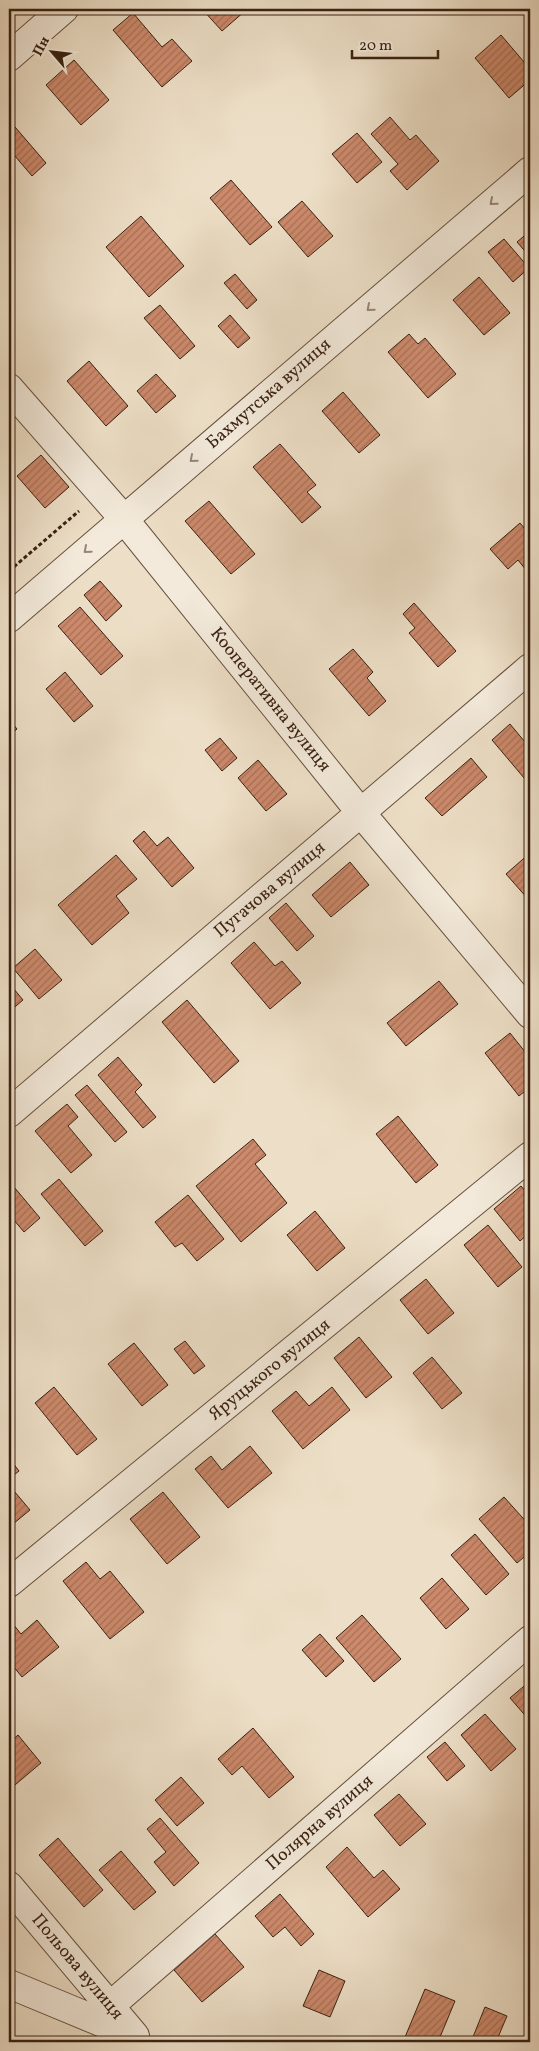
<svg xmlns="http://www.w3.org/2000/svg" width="539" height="2051" viewBox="0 0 539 2051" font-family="Vollkorn,serif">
<defs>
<pattern id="building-hatch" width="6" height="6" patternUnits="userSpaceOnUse" patternTransform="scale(1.25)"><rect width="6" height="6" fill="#cc896b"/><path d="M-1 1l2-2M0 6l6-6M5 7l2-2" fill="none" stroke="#a77057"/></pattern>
</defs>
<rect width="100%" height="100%" fill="#eddfc7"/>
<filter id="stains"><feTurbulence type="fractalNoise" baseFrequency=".004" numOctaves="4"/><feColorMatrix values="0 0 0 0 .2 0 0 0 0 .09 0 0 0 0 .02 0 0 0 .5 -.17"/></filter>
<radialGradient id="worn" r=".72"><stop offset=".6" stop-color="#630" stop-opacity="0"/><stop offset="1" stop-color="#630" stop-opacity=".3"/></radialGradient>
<path fill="url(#building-hatch)" stroke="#392111" d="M202,9H243L245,11L222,31Z
M133,13L162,47L172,39L192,61L162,87L113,30Z
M501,35L530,69V80L509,98L475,58Z
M74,60L109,100L81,125L46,85Z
M390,117L410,140L416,135L439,161L407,190L390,171L398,164L371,134Z
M9,120L46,163L32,176L9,149Z
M357,133L382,162L357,183L332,154Z
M231,180L272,227L250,245L210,198Z
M302,201L333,236L308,257L278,222Z
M141,216L184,266L149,297L106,247Z
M530,231V257L517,242Z
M504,239L529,268L513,282L488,252Z
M235,274L257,300L247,309L224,283Z
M479,277L510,313L484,335L453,300Z
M160,305L195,346L180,359L144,318Z
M230,315L250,338L238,348L218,326Z
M409,334L418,344L425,338L456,374L428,398L388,352Z
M89,361L128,406L106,426L67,381Z
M156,374L176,396L156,413L137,391Z
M343,392L380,435L359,453L322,411Z
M280,444L316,485L307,492L321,507L302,523L253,467Z
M41,455L69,487L45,508L17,476Z
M209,501L255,554L231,574L185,521Z
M520,523L530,535V575L518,560L508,569L490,549Z
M100,581L122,606L106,621L84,595Z
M414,603L456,651L438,667L409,633L415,628L403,614Z
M80,607L123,656L101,675L58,626Z
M353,649L373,672L367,678L386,701L369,716L329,669Z
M65,672L93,706L74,722L46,689Z
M9,719L17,729L9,736Z
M510,724L530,748V785L492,740Z
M220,738L237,758L222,771L205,750Z
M471,758L487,777L442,816L425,798Z
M258,760L287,794L266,811L238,778Z
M144,831L157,846L168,837L194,868L172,887L133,841Z
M530,853V897L528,899L506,874Z
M116,855L137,879L116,896L129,913L92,945L58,905Z
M350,862L369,885L331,917L312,895Z
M286,903L314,936L297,951L269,918Z
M254,942L275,966L282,961L301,983L270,1009L231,963Z
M35,949L62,980L39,999L13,968Z
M439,981L458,1004L406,1046L387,1023Z
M9,983L23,1000L9,1012Z
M187,1000L239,1061L214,1083L162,1022Z
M510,1033L530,1058V1087L519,1096L485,1053Z
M118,1057L142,1085L135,1092L156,1117L143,1128L98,1075Z
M87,1085L127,1132L115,1142L75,1095Z
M67,1104L78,1117L68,1126L92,1155L71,1173L35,1131Z
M398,1116L438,1165L416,1183L376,1134Z
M253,1139L266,1155L255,1164L287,1203L241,1242L196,1186Z
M59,1179L103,1231L85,1246L41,1194Z
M9,1181L40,1218L24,1232L13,1219L9,1223Z
M521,1186L530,1197V1232L520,1241L494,1209Z
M188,1195L224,1239L197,1261L182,1243L175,1247L155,1222Z
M315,1211L345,1248L317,1271L287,1235Z
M488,1225L522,1267L498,1287L464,1245Z
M426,1279L454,1313L428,1334L400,1300Z
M359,1337L392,1377L366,1398L334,1358Z
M185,1341L205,1366L194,1374L174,1349Z
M134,1343L168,1385L142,1406L108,1364Z
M432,1357L462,1393L442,1409L413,1373Z
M54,1387L97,1439L77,1455L35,1403Z
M332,1387L350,1410L303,1449L272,1411L296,1391L309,1406Z
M250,1446L272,1473L228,1508L195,1469L211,1456L222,1470Z
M9,1458L19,1471L9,1479Z
M9,1485L30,1510L13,1524L9,1519Z
M163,1492L200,1537L167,1564L130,1519Z
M504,1497L530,1526V1552L517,1563L479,1519Z
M475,1534L509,1574L486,1595L451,1555Z
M86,1562L100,1579L110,1571L144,1612L110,1639L63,1581Z
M442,1578L469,1609L446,1629L420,1598Z
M362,1615L401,1659L374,1682L336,1638Z
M9,1619L21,1634L37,1620L59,1647L22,1677L9,1661Z
M320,1634L344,1661L326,1677L302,1650Z
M530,1681V1721L510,1698Z
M485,1714L516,1749L491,1771L461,1735Z
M253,1728L294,1777L269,1798L242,1766L232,1775L218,1759Z
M18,1735L41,1763L9,1790V1743Z
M445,1742L465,1766L447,1781L427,1757Z
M181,1777L204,1803L177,1826L155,1800Z
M399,1794L426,1824L400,1846L374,1815Z
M160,1818L199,1863L174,1886L154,1862L166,1852L147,1829Z
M58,1838L103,1890L84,1907L39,1855Z
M347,1847L374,1878L383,1870L400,1889L368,1917L326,1867Z
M121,1851L156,1892L134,1910L99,1870Z
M280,1894L314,1934L301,1946L285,1927L273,1937L255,1916Z
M215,1934L244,1967L202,2002L174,1970Z
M319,1970L345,1981L330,2017L303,2006Z
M425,1989L455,2001L438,2042H403Z
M485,2007L507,2016L496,2042H471Z"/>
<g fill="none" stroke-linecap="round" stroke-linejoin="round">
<defs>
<path id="minor" d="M9,57L64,9
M9,388L123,518L361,813L530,1014
M9,618L530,171
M9,1113L530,668
M9,1583L530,1156
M9,1886L135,2036
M9,1984L132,2035
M110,2006L530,1640"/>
</defs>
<use href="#minor" stroke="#66503e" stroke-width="30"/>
<path stroke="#392111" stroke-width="3" stroke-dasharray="4 2.5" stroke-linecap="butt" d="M9,571L79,511"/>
<use href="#minor" stroke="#f3eadb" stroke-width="28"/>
</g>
<defs><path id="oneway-chevron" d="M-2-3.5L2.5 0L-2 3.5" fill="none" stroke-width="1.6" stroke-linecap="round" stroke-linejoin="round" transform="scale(1.25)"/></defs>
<g stroke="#968676">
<use href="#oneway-chevron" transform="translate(493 202) rotate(139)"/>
<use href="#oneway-chevron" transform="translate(370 308) rotate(139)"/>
<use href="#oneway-chevron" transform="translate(193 459) rotate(139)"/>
<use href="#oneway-chevron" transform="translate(87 550) rotate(139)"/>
</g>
<g text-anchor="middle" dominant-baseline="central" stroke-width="5" stroke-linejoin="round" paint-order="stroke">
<g font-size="18" fill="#392111" stroke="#f3eadb">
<text transform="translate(269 394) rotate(-41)">Бахмутська вулиця</text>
<text transform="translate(270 700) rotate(51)">Кооперативна вулиця</text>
<text transform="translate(270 890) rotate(-40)">Пугачова вулиця</text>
<text transform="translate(270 1370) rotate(-39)">Яруцького вулиця</text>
<text transform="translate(320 1823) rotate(-41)">Полярна вулиця</text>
<text transform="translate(77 1967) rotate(50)">Польова вулиця</text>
</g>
</g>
<rect width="539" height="2051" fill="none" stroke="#eddfc7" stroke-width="30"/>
<rect x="10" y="10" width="519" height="2031" fill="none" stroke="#392111" stroke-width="2.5"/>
<rect x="15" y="15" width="509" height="2021" fill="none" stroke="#392111"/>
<g transform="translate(52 52) rotate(298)" stroke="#f3eadb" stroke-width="4" paint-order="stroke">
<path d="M0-4L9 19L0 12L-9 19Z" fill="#392111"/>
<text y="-8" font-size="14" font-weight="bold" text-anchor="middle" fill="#392111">Пн</text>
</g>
<path d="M352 50v8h86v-8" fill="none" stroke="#392111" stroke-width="2.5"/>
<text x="359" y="50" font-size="15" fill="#392111" stroke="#f3eadb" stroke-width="4" paint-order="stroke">20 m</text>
<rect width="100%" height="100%" filter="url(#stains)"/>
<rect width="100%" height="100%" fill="url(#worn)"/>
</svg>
